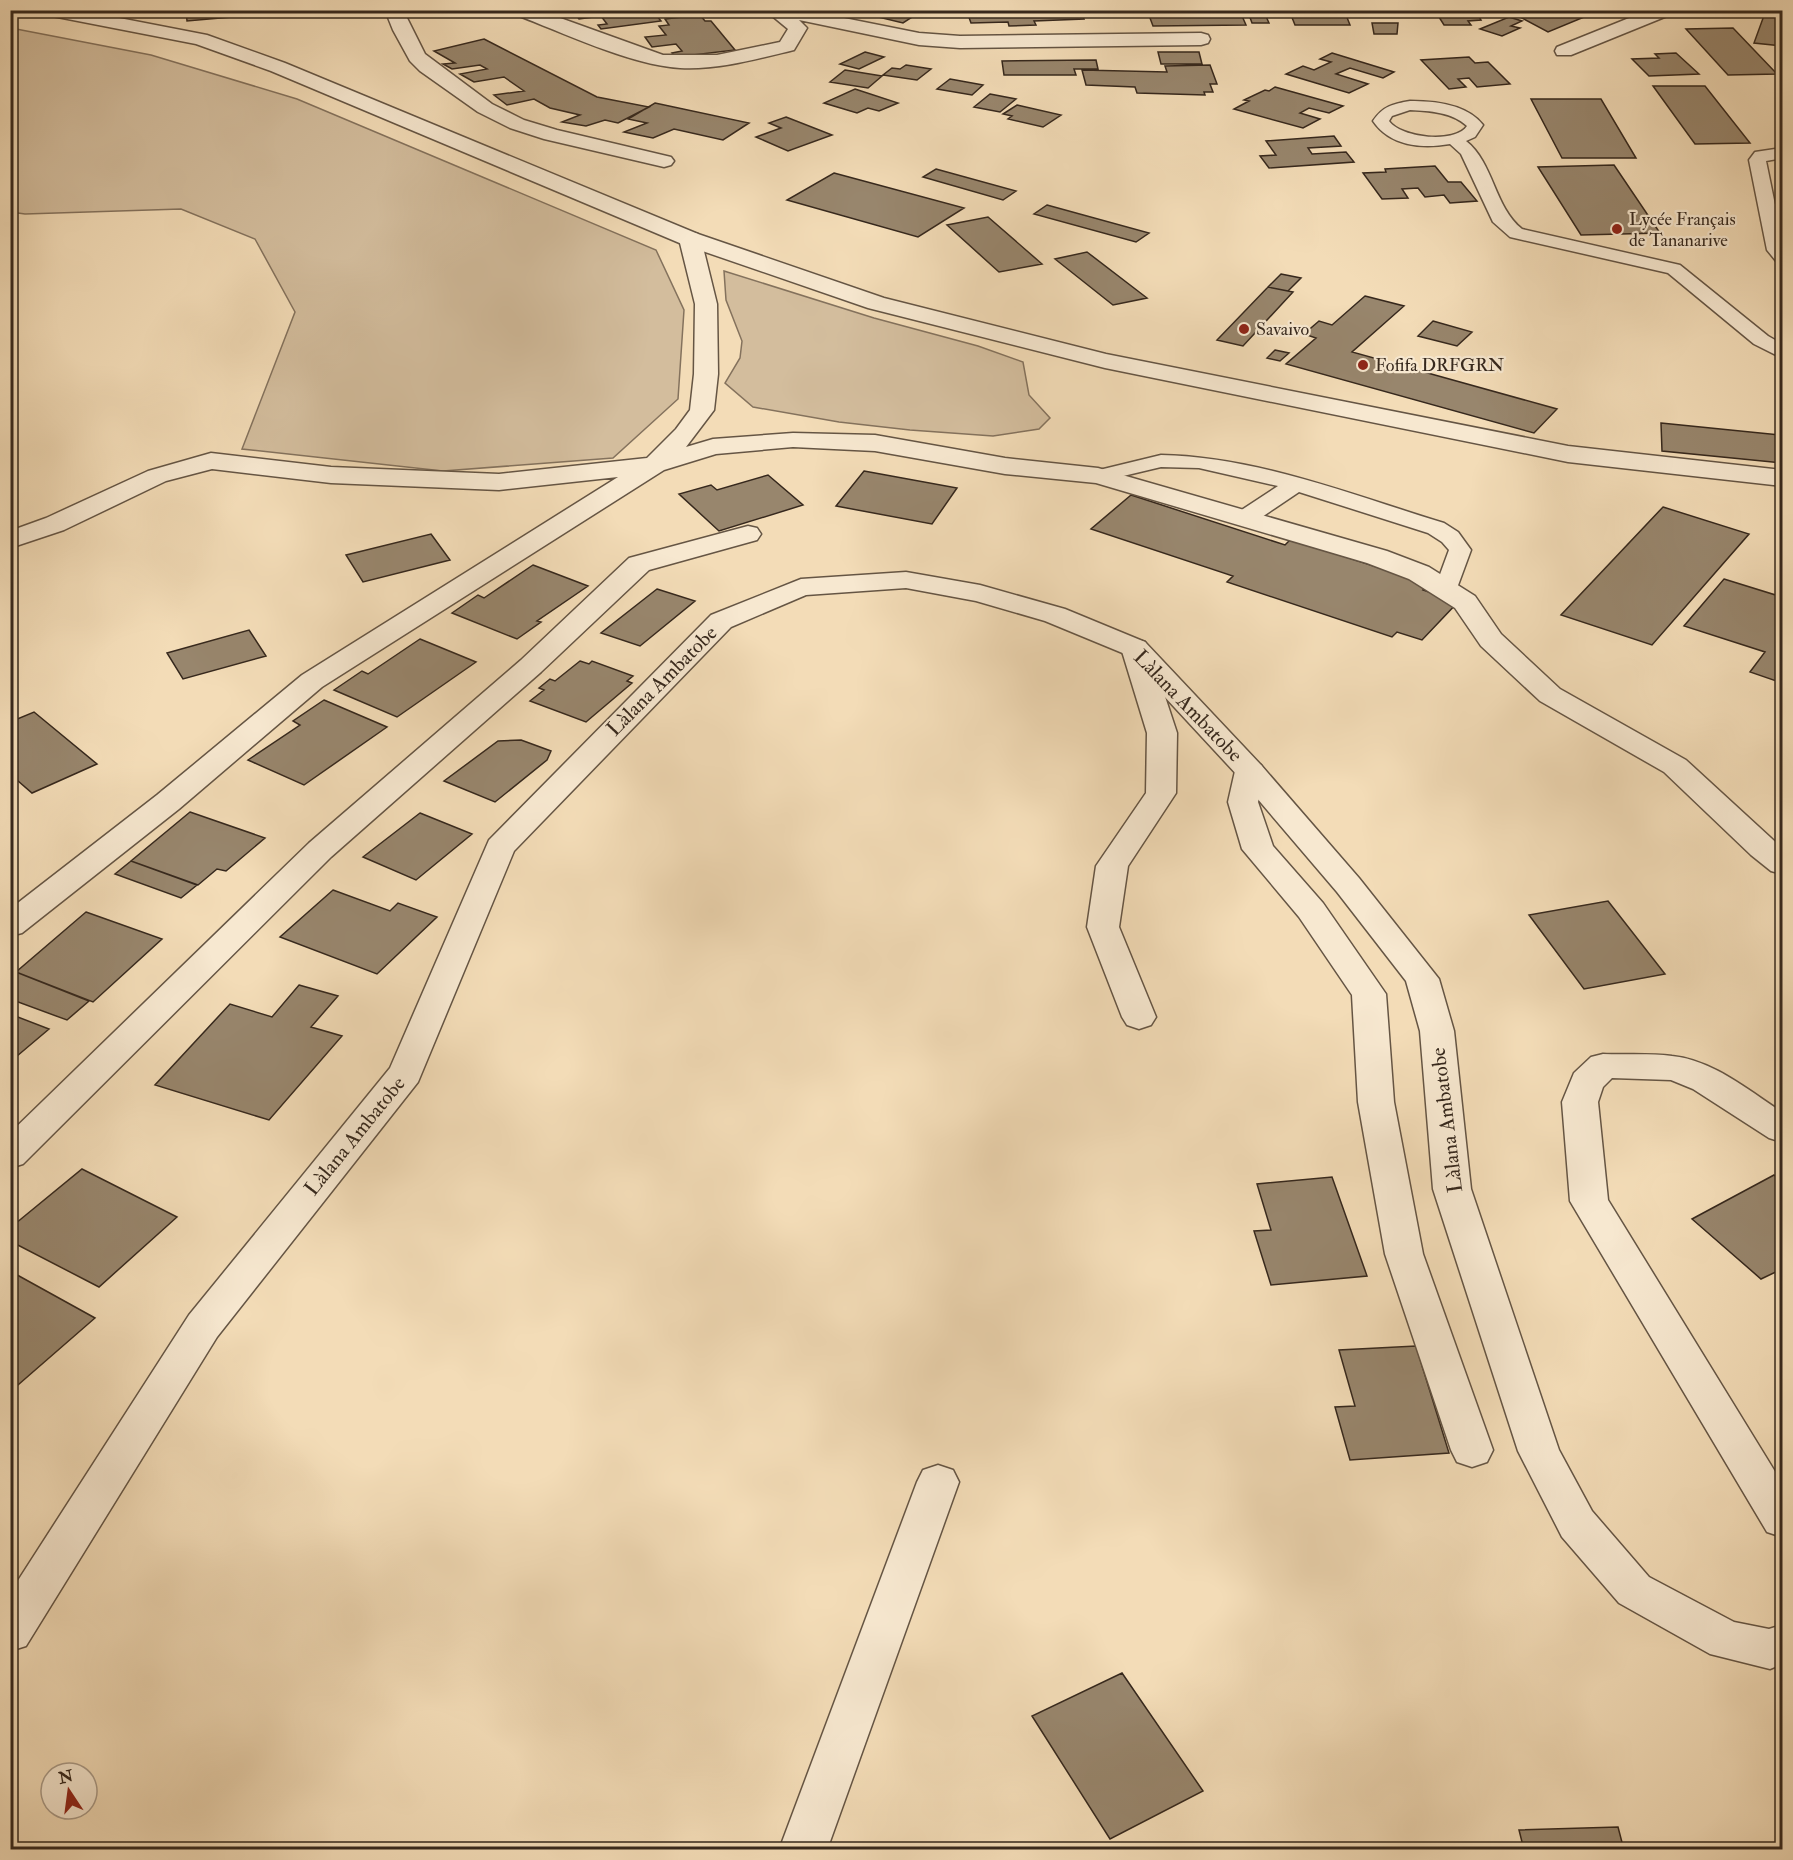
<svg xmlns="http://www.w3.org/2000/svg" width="1793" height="1860" viewBox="0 0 1793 1860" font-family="'IM FELL Double Pica',serif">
<rect width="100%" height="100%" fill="#f3dcb7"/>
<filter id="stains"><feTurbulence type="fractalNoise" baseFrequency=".00333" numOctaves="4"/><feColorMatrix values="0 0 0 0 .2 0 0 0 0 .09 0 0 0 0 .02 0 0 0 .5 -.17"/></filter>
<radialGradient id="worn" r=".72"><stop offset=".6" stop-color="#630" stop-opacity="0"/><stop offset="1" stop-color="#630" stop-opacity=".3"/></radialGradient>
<path fill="#d3bd9d" stroke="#84725d" stroke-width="1.5" d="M11,28L151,55L297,99L656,250L684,310L678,399L613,458L443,471L242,449L295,312L255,239L181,209L25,214L11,212Z
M724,271L874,318L978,346L1023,362L1029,395L1050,418L1039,429L993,436L910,430L839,422L753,407L725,383L740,358L742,341L726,300Z"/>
<path fill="#98866d" stroke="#36281d" stroke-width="1.5" d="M186,10H253L254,15L187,21Z
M572,10H652L661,21L601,29L598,25L607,24L601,16L579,19Z
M884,10H923L903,23L874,16Z
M989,10H1080L1084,19L1034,21L1036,25L1009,26L1008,22L971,23L967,12Z
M1147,10H1218L1221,16H1242L1246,25L1153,26Z
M1289,10H1344L1350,25H1295Z
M1395,10L1397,15H1359L1357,11L1349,10Z
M1475,10L1481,20L1468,21L1471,25H1444L1439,17H1418L1415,11Z
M1507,10H1601L1548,32Z
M1766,10H1782V46L1754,43Z
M1248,12H1264L1269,23H1252Z
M700,15L705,21H711L735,50L676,57L672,53L682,51L676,44L652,47L645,37L666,35L659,26L669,25L665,19Z
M1509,17L1522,21L1511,26L1520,28L1502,36L1480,29Z
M1372,23H1398L1397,34H1374Z
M1733,28L1777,74L1728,75L1686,29Z
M484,39L597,97L649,107L618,123L605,120L586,126L562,122L580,115L550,108L534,99L507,105L494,95L524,91L504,77L474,82L460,74L487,69L480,65L452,69L443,64L455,63L434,51Z
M865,52L884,57L859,69L840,64Z
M1158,52H1199L1202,64H1161Z
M1332,53L1394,72L1383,78L1350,68L1336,74L1368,84L1349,93L1286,74L1303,66L1314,70L1331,62L1320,59Z
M1676,53L1699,74L1649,76L1632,59L1659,58L1655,54Z
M1469,57L1475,63L1488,62L1510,84L1477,87L1469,78L1458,79L1466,87L1449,89L1421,60Z
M1096,60L1098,69H1074L1076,75H1004L1002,61Z
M906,65L931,69L917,80L883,75L892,68L900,69Z
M1210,65L1217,84H1210L1213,92H1204L1205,95L1137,93L1135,87L1086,85L1082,70L1167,72L1165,66Z
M845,70L882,76L868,88L830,82Z
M950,79L983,85L972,95L937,89Z
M1653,86H1705L1750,143L1695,144Z
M1275,87L1343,106L1329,113L1309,108L1300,113L1320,119L1303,128L1234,109L1249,101L1244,100L1265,90L1269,91Z
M855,89L898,103L879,111L868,108L857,113L824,103Z
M990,94L1016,99L1000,112L974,107Z
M1531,99H1601L1636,158H1562Z
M655,103L749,123L723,140L674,129L653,138L624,132L647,123L628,119Z
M1017,105L1061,115L1043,127L1008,119L1012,116L1003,114Z
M786,117L832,135L788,151L756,137L781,128L769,123Z
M1334,136L1341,146L1308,148L1312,154L1346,152L1354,162L1269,168L1260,156L1276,155L1266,141Z
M1614,165L1660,233L1581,235L1538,167Z
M1435,166L1448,182H1461L1477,201L1450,203L1444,195L1425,197L1418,188L1402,189L1408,198L1382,199L1363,173L1386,172L1385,169Z
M936,169L1016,191L1003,200L923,177Z
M834,173L964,208L918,237L787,200Z
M1047,205L1149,233L1136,242L1034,214Z
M988,217L1042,264L999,272L947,225Z
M1087,252L1147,298L1113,305L1055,259Z
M1281,274L1301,278L1288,291L1268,287Z
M1268,287L1293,292L1243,346L1217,340Z
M1365,296L1404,306L1352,352L1557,409L1534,433L1286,364L1316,338L1304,334L1319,321L1332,325Z
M1433,321L1472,332L1457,346L1418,336Z
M1275,350L1289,353L1280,361L1267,358Z
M1661,423L1780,435L1782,463L1662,451Z
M864,471L957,488L932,524L836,506Z
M768,475L803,505L719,531L679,494L711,485L717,490Z
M1131,495L1285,545L1291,539L1429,584L1423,590L1458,602L1422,640L1397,632L1392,637L1227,582L1233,576L1091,529Z
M1663,507L1749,534L1652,645L1561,615Z
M431,534L450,560L363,582L346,555Z
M533,565L588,586L537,621L541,622L517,639L452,613L478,595L484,598Z
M1724,579L1782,597V683L1750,672L1765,652L1684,626Z
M657,589L695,601L640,646L601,633Z
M249,630L266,656L183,679L167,653Z
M420,639L476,662L397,717L334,690L362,671L368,674Z
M580,661L589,664L592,661L633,676L627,681L632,683L586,722L530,701L544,690L539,688L550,679L555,681Z
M324,700L387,727L304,785L248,760L300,725L293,721Z
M34,712L97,764L32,793L10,774V722Z
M521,740L551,751L547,760L495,802L444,781L498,741Z
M190,812L265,838L226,871L217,869L198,885L131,861Z
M420,813L472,834L416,880L363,857Z
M131,861L197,885L181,898L115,874Z
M333,890L390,911L398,903L437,917L377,974L280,937Z
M1608,901L1665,974L1584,989L1529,915Z
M86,912L162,939L93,1002L16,972Z
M12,971L16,972L89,1001L67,1020L10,999Z
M299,985L338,996L311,1027L342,1036L269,1120L155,1085L230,1004L272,1017Z
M10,1014L49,1029L10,1062Z
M82,1169L177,1217L99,1287L10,1241V1228Z
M1774,1175L1782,1182V1269L1761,1279L1692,1219Z
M1332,1177L1367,1276L1271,1285L1254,1231L1271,1230L1257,1184Z
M10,1271L95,1318L11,1391H10Z
M1416,1346L1449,1453L1350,1460L1335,1407L1355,1406L1339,1350Z
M1122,1673L1203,1791L1110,1839L1032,1716Z
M1618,1827L1624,1850H1524L1519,1830Z"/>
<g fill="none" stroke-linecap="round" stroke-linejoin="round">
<defs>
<path id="service" d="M1410,101C1435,101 1467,104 1483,125L1475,137L1466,141C1494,163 1494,207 1522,229L1680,265L1768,336L1782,344V358L1754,344L1668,273L1510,237L1493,222L1461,154L1450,144C1421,149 1390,146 1373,121C1383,106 1393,104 1410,101ZM1410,110C1430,111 1452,112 1467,126C1455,144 1401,138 1389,121L1392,116Z
M1782,148V158L1766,161L1782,239V262L1776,261L1767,250L1749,160L1755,152Z
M1161,455C1258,457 1352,495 1444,523L1458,532L1471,550L1457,588L1454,593L1446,595L1438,593L1435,588L1449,550L1442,542L1428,533L1299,492L1253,523L1245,524L1237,523L1234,518L1237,513L1278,486L1199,468L1161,467L1098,482L1091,480L1088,476L1091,472Z"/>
<path id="minor" d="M385,10H403L425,54L492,104L524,120L557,130L671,157L674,161L671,165L664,167L544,139L510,128L478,112L420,71L410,61L393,30Z
M511,10H538L663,55H717L780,42L788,29L765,10H804L919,33L960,36L1201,33L1208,35L1210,39L1208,43L1201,45L960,48L919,45L799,20L807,28L794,50C757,59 718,70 680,68C630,65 562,32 514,14Z
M1649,10H1675L1672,14L1571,55H1557L1555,51L1557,47Z
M690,232L698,234L701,239L717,304L718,374L714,410L686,447L713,439L793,433L875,435L1005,458L1098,468L1387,551L1429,567L1475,596L1501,634L1560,689L1686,760L1782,848V874L1771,871L1751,855L1664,772L1540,701L1481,646L1455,608L1409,579L1367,563L1096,483L1005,474L875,451L793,447L716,454L664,470L322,687L179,809L22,933L10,936V909L157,795L302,675L618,477L499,490L331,483L212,469L166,481L64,530L10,548V531L46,518L148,471L211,453L331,467L499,474L647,458L676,429L690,410L694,374L695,304L679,239L682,234Z
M748,526L757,528L761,534L757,540L649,570L541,672L331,857L23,1164L10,1168V1133L309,843L521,660L629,558Z
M1135,639L1145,642L1149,648L1177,733L1176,793L1128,866L1119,927L1156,1017L1151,1025L1139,1029L1127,1025L1122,1017L1087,927L1096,866L1146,793L1147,733L1121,648L1125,642Z
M1250,762L1261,765L1265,771L1258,802L1273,846L1323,903L1386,994L1394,1102L1423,1254L1493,1450L1487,1462L1472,1467L1457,1462L1451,1450L1385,1254L1358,1102L1352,995L1299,917L1242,849L1228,802L1235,771L1239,765Z
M938,1465L953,1470L959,1482L827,1850H779L917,1482L923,1470Z"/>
<path id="tertiary" d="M38,10H78L207,35L285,63L698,234L884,298L1106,354L1568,446L1782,470V486L1568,462L1105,368L868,308L682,244L271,71L196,44L47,15Z
M906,572L980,585L1065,609L1145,642L1261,765L1359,878L1439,979L1454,1031L1471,1189L1559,1450L1592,1511L1649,1577L1734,1622L1769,1629L1782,1625V1664L1770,1669L1710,1654L1619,1603L1562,1537L1518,1451L1433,1189L1420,1031L1406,981L1337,892L1239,777L1125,654L1045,621L976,601L906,588L806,595L731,627L514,851L418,1082L217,1337L26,1646L10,1651V1593L189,1315L390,1068L489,840L711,615L801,579Z
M1603,1054C1626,1055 1650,1053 1672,1056C1713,1060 1749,1091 1782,1112V1142L1769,1138L1693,1089L1671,1080L1612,1078L1603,1087L1598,1102L1608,1200L1782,1483V1537L1767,1532L1570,1201L1562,1102L1574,1073L1591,1057Z"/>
</defs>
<use href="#service" stroke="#655544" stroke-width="3"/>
<use href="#minor" stroke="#655544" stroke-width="3"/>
<use href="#tertiary" stroke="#655544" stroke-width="3"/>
<use href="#service" fill="#f7e8d0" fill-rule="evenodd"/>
<use href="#minor" fill="#f7e8d0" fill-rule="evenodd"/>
<use href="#tertiary" fill="#f7e8d0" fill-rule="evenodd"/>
</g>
<g fill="#8f2418" stroke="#f7e8d0" stroke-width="2">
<circle cx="1617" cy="229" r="6"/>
<circle cx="1244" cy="329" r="6"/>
<circle cx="1363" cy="365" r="6"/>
</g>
<g text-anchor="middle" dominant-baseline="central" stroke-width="4.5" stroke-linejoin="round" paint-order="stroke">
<g font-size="18" fill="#36281d" stroke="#f7e8d0" text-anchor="start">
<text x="1629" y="219">Lycée Français<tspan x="1629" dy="21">de Tananarive</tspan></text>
<text x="1256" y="329">Savaivo</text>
<text x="1375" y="365">Fofifa DRFGRN</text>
</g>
<g font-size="21" fill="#36281d" stroke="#f7e8d0">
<text transform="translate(662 681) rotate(-45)">Làlana Ambatobe</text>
<text transform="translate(1188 706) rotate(46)">Làlana Ambatobe</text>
<text transform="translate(1447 1120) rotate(-97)">Làlana Ambatobe</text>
<text transform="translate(355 1136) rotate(-51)">Làlana Ambatobe</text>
</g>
</g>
<rect width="1793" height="1860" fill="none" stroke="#f3dcb7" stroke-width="36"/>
<rect x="12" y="12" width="1769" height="1836" fill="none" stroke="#36281d" stroke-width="3"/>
<rect x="18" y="18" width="1757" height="1824" fill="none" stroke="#36281d" stroke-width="1.5"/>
<g transform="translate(69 1791) rotate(347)"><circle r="28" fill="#f7e8d0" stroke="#aa9b88" stroke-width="1.5"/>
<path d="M0-4.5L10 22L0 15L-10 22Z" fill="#8f2418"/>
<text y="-9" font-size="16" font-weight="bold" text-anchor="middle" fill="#36281d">N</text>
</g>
<rect width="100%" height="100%" filter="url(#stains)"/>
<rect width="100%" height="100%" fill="url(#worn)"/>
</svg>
